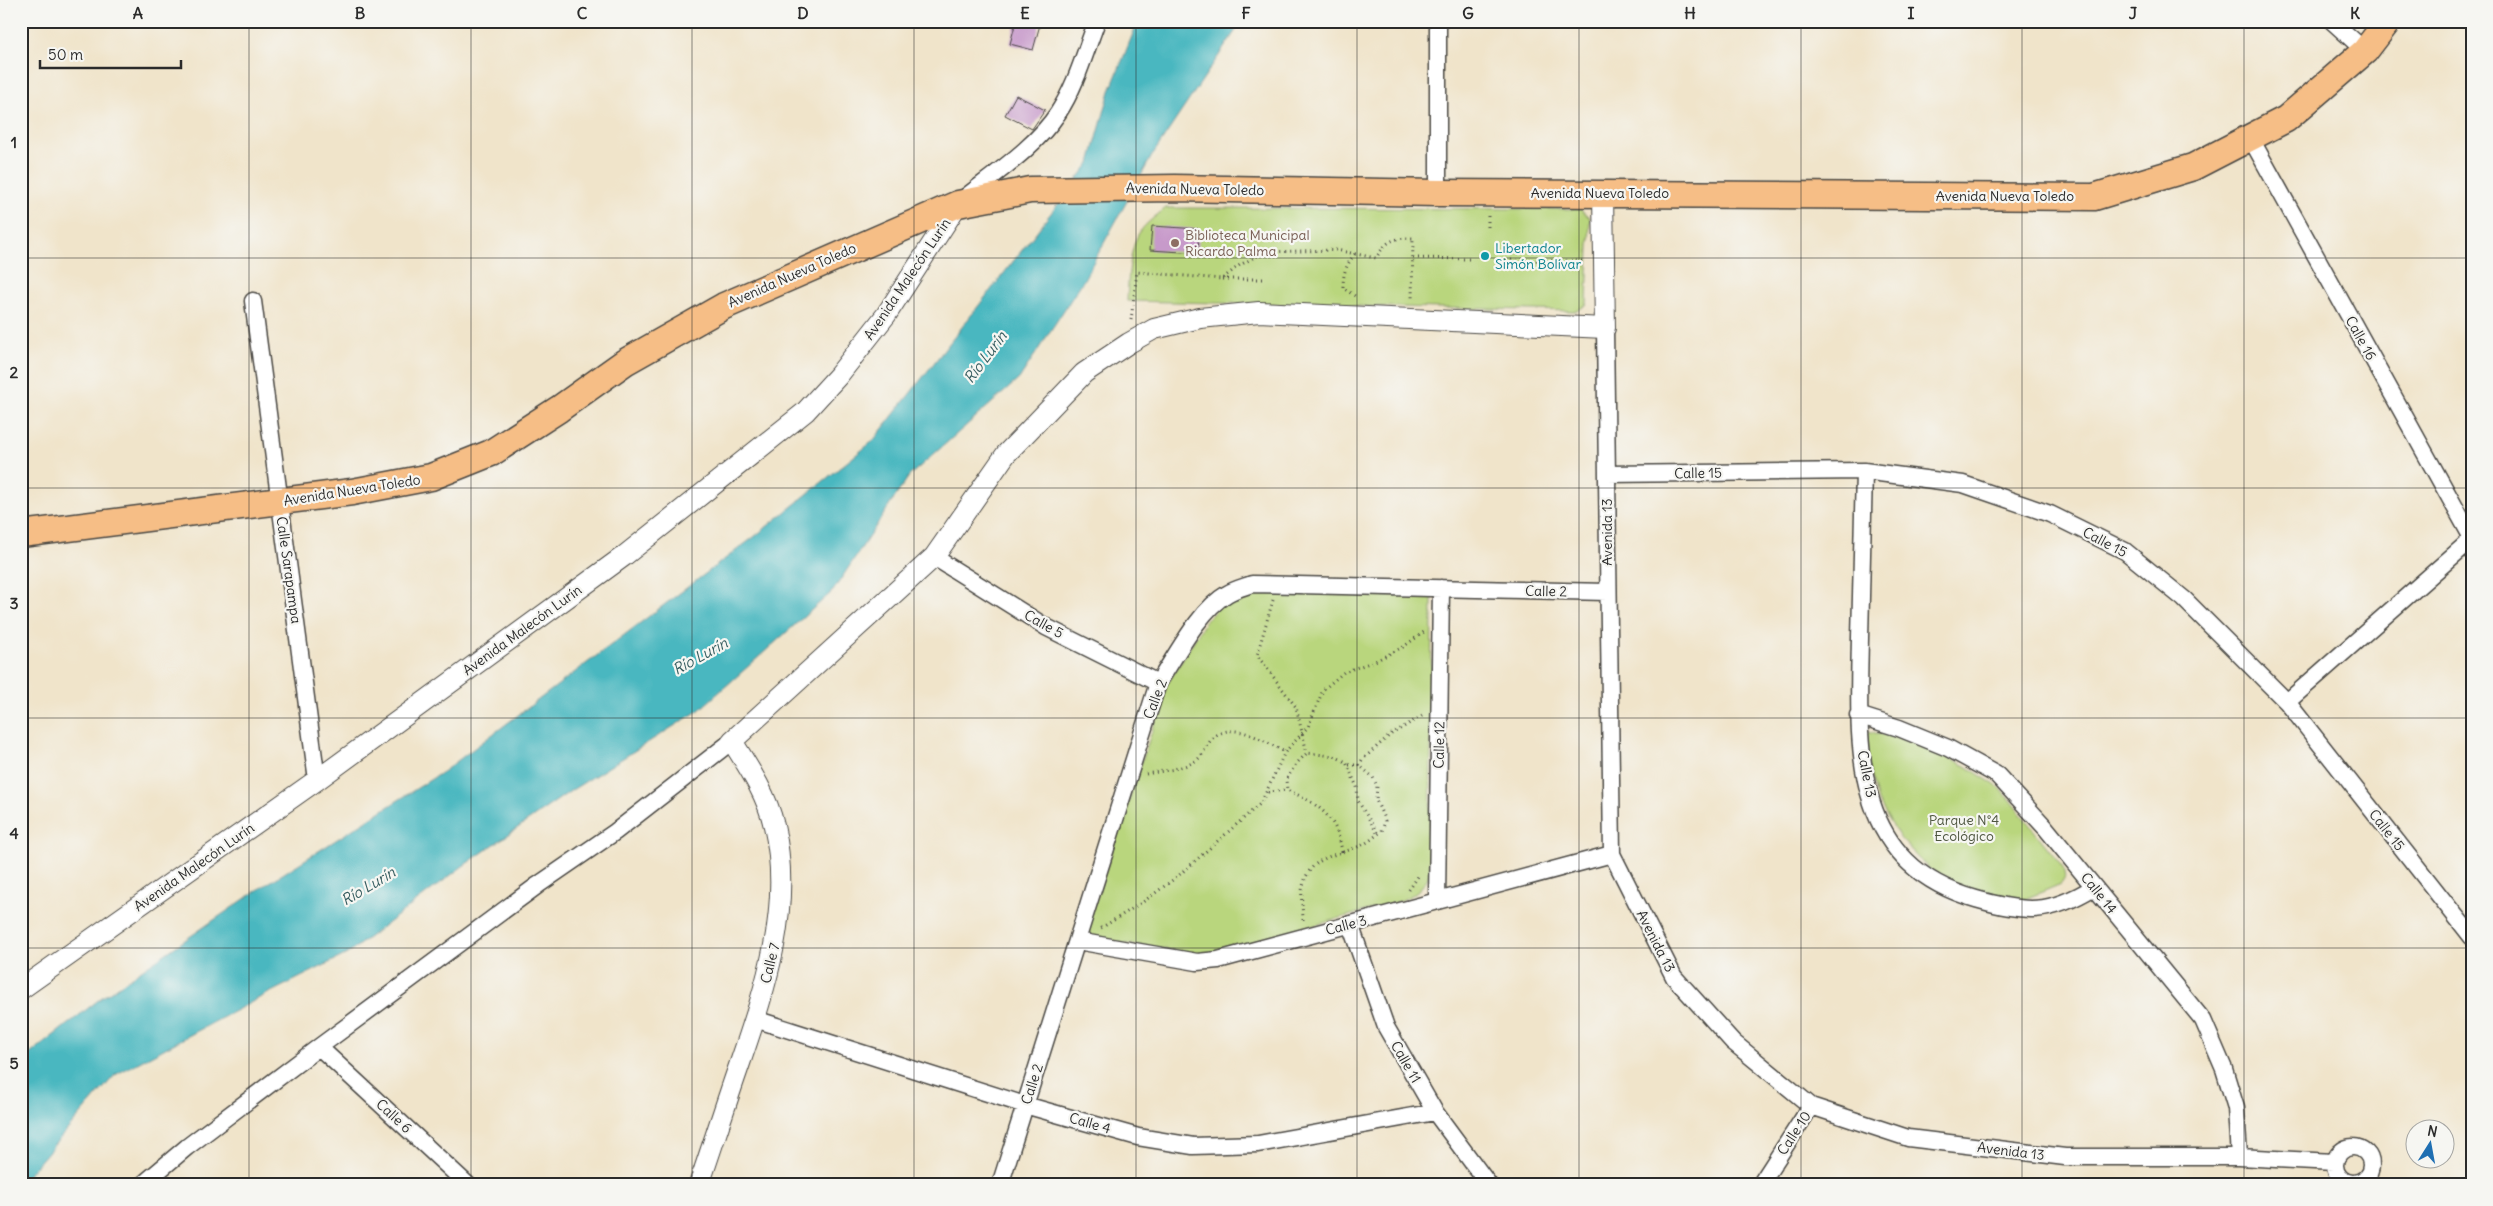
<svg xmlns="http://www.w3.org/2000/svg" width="2493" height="1206" viewBox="0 0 2493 1206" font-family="Delius,sans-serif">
<rect width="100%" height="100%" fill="#f6f6f2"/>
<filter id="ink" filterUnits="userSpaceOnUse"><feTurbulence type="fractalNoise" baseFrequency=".02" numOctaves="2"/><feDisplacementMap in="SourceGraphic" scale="10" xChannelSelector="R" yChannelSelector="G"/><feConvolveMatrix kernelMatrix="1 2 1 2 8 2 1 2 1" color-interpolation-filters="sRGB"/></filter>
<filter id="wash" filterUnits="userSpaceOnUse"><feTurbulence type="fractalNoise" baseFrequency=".0096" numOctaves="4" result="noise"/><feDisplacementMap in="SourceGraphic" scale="20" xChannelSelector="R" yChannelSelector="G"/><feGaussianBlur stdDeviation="1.12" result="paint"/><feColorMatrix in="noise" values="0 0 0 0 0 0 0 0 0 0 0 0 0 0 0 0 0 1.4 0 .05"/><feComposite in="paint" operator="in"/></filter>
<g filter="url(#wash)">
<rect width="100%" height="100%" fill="#f0e4ca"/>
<path fill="#b9d67d" stroke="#728054" d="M1166,208L1580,209L1590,218L1587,304L1577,311L1127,301C1128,281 1129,258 1136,239C1141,226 1156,216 1166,208Z
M1250,592L1432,596L1430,873C1423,889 1413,896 1397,902L1217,953L1202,954L1083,938L1168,683L1207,619L1220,606Z
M1867,731L1916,742L1966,766L2001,789L2063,867L2065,878L2061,884L2018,902L1969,892L1932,872L1900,838L1878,801L1868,765Z"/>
<path fill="#48b7c0" stroke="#3a7176" d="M1138,21H1242L1153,154L1083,281L1019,379L909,476L833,591L698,711L572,790L463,866L347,954L263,996L115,1075L21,1183V1061L101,998L256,891L444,771L754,537L873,441L1090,163L1110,91Z"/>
<g id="blocks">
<path fill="#c79aca" d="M1016,21H1041L1033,50L1010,44Z
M1016,95L1045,110L1032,129L1005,115Z
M1152,226L1199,229L1198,253L1150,250Z"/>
</g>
</g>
<g filter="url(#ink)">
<use href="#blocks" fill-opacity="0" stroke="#494743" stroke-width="1"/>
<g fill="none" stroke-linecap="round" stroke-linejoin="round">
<defs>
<path id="minor" d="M1438,21V193
M2332,21L2365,51
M2250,137L2472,538
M962,200C993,175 1036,147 1058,113C1076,86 1085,52 1097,21
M253,301L317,780
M1605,328L1612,854L1674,977L1733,1042L1811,1106L1908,1138L2065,1157H2239L2334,1162
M1864,471C1863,527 1861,583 1860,638C1858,746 1849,863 1976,899C2025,913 2049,915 2094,887
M1607,474L1864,471L1963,484L2050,514L2125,551L2184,599L2287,702L2472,937
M934,557L1046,627L1158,683
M2287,702L2472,539
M1858,715L1899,728L1948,748L1997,775L2045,827L2203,1020L2224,1069L2236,1108L2239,1157
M1437,901L1441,588
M1350,924L1386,1027L1435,1112L1489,1185
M1077,941L1197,962L1218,960L1612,854
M755,1019L1025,1105L1138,1137L1193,1146L1258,1144L1435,1112
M319,1047L468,1185
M2335 1165a18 18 0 1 1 36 0a18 18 0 1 1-36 0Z
M142,1185L187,1147L319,1047L538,885L615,832L732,741
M1000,1185L1158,683C1176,656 1199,610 1227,594C1235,589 1244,587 1252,584L1607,592
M1760,1185L1811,1106"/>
<path id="tertiary" d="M21,989L317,780L624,556L805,412L838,376L886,315L958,204
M699,1185C713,1144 726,1103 740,1063C766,987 793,906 774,826C767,795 749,768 732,741L934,557L1006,454L1084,373L1129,343L1154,329L1200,318L1259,312L1605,328L1603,193"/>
<path id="primary" d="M21,534L352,492L431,477L491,453L559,409L625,362L724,306L958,204L1030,190L1175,188L1438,193L2094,197L2193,167L2286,119L2365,51L2388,21"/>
</defs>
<use href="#minor" stroke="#494743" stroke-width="19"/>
<use href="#tertiary" stroke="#494743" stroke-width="22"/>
<use href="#primary" stroke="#494743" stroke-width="29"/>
<path stroke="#494743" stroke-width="3" stroke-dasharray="1 4" stroke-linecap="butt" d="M1488,227V214
M1355,254C1346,265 1343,273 1343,288L1355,296
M1413,258L1470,259
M1501,260L1585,261
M1222,279H1263
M1131,320L1137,272L1222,279L1240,265L1264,252L1336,250L1376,258C1387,240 1393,238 1413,238L1412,301
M1273,600L1257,655L1296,707L1307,753
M1349,765H1359
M1146,774C1161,771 1186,769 1198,759C1205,753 1207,743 1214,737C1235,720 1265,742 1285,752
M1268,792L1287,790
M1342,852C1337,816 1319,804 1287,790L1286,780L1296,764L1307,753L1334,756L1346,762L1357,787L1358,801L1378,834
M1409,890L1419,875
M1303,920C1303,910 1300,896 1303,886C1310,855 1337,856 1360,846C1368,843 1375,836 1382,831L1385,821L1376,800L1377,786L1373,777L1359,765L1362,760L1390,735L1422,716
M1101,928L1143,902L1178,876L1261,803L1285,752L1308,727L1323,690L1344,672L1375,661L1403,647L1424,632"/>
<use href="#minor" stroke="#fff" stroke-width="16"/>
<use href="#tertiary" stroke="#fff" stroke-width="20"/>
<use href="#primary" stroke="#f6be86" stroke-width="26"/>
</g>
</g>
<path fill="none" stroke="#2b2b2b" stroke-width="1" stroke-opacity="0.55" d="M249,21V1185M471,21V1185M692,21V1185M914,21V1185M1136,21V1185M1357,21V1185M1579,21V1185M1801,21V1185M2022,21V1185M2244,21V1185M21,258H2472M21,488H2472M21,718H2472M21,948H2472"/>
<circle fill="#8d6e63" stroke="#f6f6f2" stroke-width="2" cx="1175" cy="243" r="5"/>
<circle fill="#0f9aa8" stroke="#f6f6f2" stroke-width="2" cx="1485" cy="256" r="5"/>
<g text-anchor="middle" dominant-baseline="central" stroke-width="4.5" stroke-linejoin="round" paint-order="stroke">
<g font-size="14" fill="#2b2b2b" stroke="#f6f6f2">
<text transform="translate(1195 189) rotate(1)">Avenida Nueva Toledo</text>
<text x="1600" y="193">Avenida Nueva Toledo</text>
<text x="2005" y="196">Avenida Nueva Toledo</text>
<text transform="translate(792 275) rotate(-24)">Avenida Nueva Toledo</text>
<text transform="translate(907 279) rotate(-56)">Avenida Malecón Lurín</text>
<text transform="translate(2361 338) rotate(61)">Calle 16</text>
<text transform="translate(1698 473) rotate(-1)">Calle 15</text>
<text transform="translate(352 490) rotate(-9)">Avenida Nueva Toledo</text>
<text transform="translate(1607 532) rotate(-90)">Avenida 13</text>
<text transform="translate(2105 542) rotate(28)">Calle 15</text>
<text transform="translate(289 570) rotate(82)">Calle Sarapampa</text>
<text transform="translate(1546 591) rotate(1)">Calle 2</text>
<text transform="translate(1044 624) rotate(29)">Calle 5</text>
<text transform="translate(522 630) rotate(-36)">Avenida Malecón Lurín</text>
<text transform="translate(1155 699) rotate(-69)">Calle 2</text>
<text transform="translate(1439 745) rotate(-89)">Calle 12</text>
<text transform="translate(1867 774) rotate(79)">Calle 13</text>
<text transform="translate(2387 830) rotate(52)">Calle 15</text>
<text transform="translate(194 867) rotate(-35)">Avenida Malecón Lurín</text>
<text transform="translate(2099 893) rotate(51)">Calle 14</text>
<text transform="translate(1346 925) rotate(-15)">Calle 3</text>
<text transform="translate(1656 941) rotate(63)">Avenida 13</text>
<text transform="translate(770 963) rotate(-76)">Calle 7</text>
<text transform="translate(1406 1062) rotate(60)">Calle 11</text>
<text transform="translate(1032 1084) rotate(-72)">Calle 2</text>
<text transform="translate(394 1116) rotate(43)">Calle 6</text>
<text transform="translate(1090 1123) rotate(16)">Calle 4</text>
<text transform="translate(1794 1133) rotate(-57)">Calle 10</text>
<text transform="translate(2011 1151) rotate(7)">Avenida 13</text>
</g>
<g font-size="14" fill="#785e54" stroke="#f6f6f2" text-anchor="start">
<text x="1185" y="235">Biblioteca Municipal<tspan x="1185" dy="16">Ricardo Palma</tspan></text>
</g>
<g font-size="14" fill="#0d838f" stroke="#f6f6f2" text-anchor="start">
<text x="1495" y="248">Libertador<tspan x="1495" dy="16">Simón Bolívar</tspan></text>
</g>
<g font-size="14" fill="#4e5640" stroke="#f6f6f2">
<text x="1964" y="820">Parque N°4<tspan x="1964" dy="16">Ecológico</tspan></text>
</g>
<g font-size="15" font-style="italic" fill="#355c5f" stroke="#f6f6f2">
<text transform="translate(985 357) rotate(-53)">Río Lurín</text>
<text transform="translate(700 656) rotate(-29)">Río Lurín</text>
<text transform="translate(368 886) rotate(-31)">Río Lurín</text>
</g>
</g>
<rect width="2493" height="1206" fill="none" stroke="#f6f6f2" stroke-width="55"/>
<g transform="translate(2430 1144) rotate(11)"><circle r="24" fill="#f6f6f2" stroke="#a5a5a2"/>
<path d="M0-4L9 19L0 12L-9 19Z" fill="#1f6fb2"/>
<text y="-8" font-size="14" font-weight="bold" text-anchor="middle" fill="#2b2b2b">N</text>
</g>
<path d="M40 60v8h141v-8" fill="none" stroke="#2b2b2b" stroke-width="2.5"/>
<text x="48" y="60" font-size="15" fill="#2b2b2b" stroke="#f6f6f2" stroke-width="4" paint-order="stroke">50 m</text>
<rect x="28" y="28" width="2438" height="1150" fill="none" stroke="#2b2b2b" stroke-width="2"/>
<g font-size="16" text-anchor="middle" font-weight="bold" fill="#2b2b2b">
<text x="138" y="19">A</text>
<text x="360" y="19">B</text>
<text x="582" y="19">C</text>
<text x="803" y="19">D</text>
<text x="1025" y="19">E</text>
<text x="1246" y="19">F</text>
<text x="1468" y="19">G</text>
<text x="1690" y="19">H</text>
<text x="1911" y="19">I</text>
<text x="2133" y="19">J</text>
<text x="2355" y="19">K</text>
<text x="14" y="148">1</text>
<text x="14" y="378">2</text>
<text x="14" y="609">3</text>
<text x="14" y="839">4</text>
<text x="14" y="1069">5</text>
</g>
</svg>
